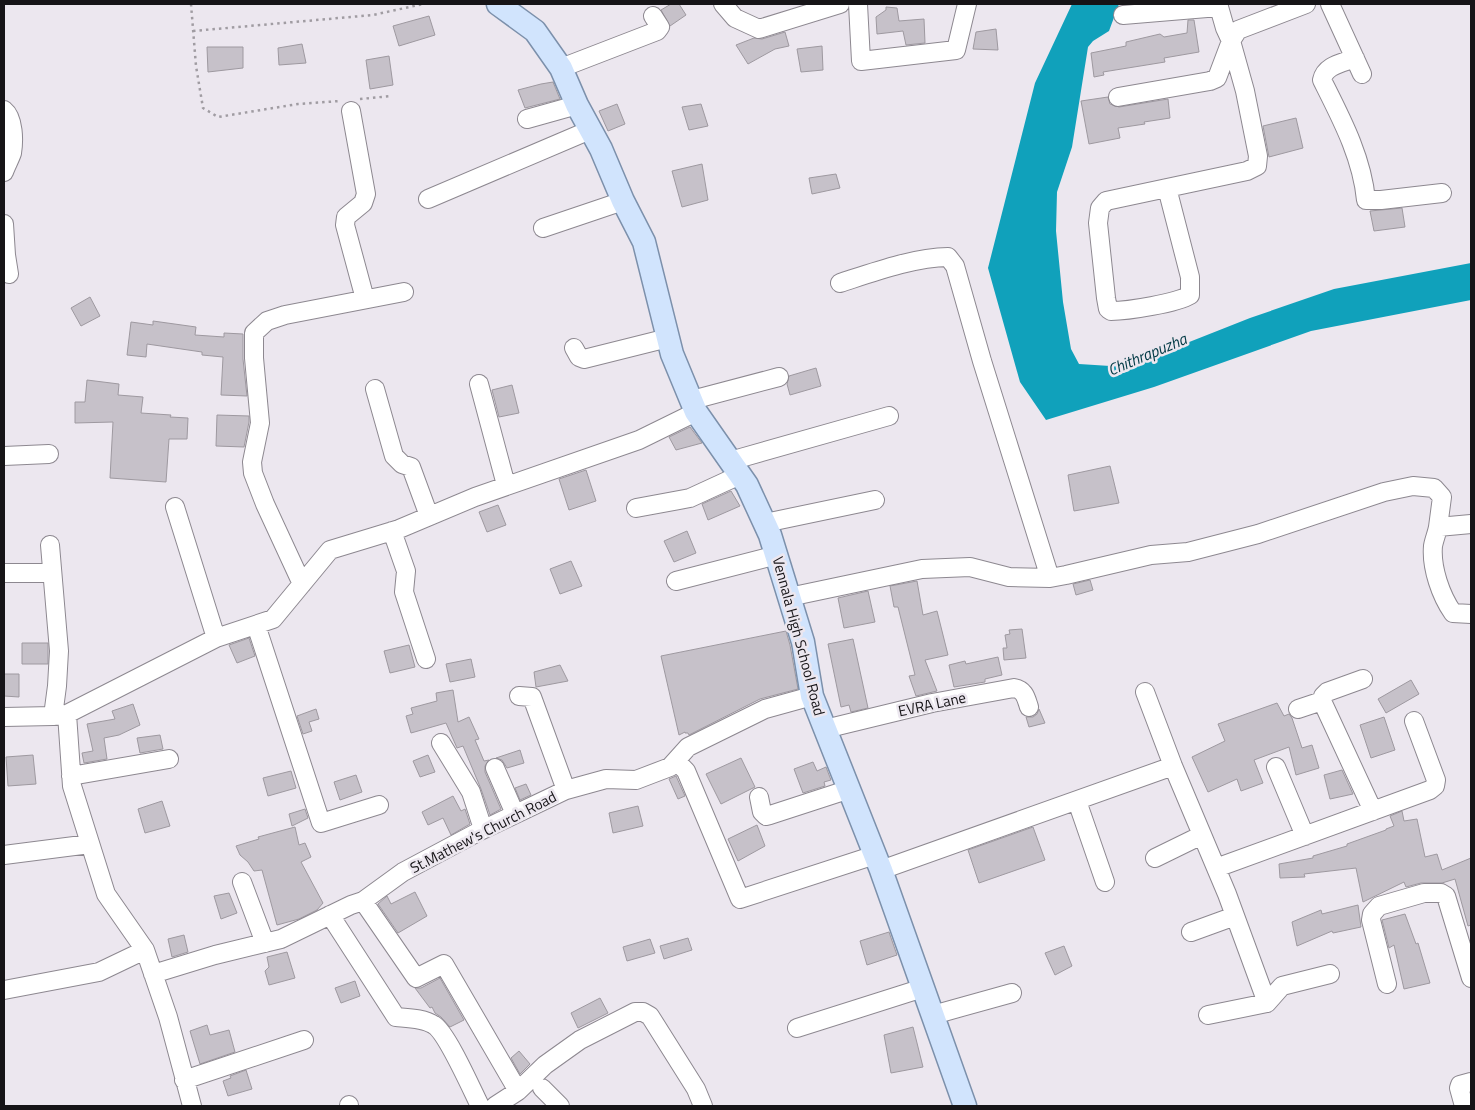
<svg xmlns="http://www.w3.org/2000/svg" width="1475" height="1110" viewBox="0 0 1475 1110" font-family="'Titillium Web',sans-serif">
<rect width="100%" height="100%" fill="#ece7ef"/>
<path fill="#10a1bb" d="M1072,4H1119L1109,31L1093,41L1088,47L1072,147L1057,192L1056,231L1063,302L1071,349L1079,364L1126,367L1250,318L1334,289L1471,263V300L1311,331L1154,387L1046,420L1020,382L988,268L1035,83Z"/>
<path fill="#c6c1c9" stroke="#9e99a0" d="M671,4H679L686,15L670,26L661,10Z
M886,7L897,8L899,21L924,19L925,43L906,45L903,31L877,34L876,17L886,10Z
M429,16L435,35L399,46L393,26Z
M1188,20H1194L1199,52L1164,58L1165,62L1103,72L1104,75L1094,77L1091,53L1126,46V42L1160,34L1164,37L1187,33Z
M996,29L998,50L973,49L976,32Z
M785,32L789,46L775,49L748,64L736,45L754,38L762,39Z
M302,44L306,63L279,65L278,48Z
M822,46L823,70L801,72L797,49Z
M207,47H243V68L208,72Z
M389,56L393,85L370,89L366,60Z
M553,82L560,99L525,108L518,90L541,84Z
M1108,97L1110,104L1119,107L1168,99L1170,118L1144,122L1145,124L1118,128L1120,138L1089,144L1081,101Z
M617,104L625,124L608,131L599,111Z
M701,104L708,126L689,130L682,107Z
M1296,118L1303,148L1269,157L1263,126Z
M702,164L708,200L682,207L672,171Z
M836,174L840,188L812,194L809,178Z
M1402,208L1405,227L1374,231L1370,211Z
M90,297L100,316L81,326L71,308Z
M153,321L196,327L195,335L224,337V333L243,334V359L247,396L221,395L223,357L202,355V352L147,344L146,357L127,355L131,322L153,325Z
M816,368L821,386L790,395L787,384L789,376Z
M87,380L119,384L118,395L143,397L141,413L171,415L170,417L188,418L187,439H169L166,482L110,478L113,422L75,423V402H85Z
M512,385L519,413L499,417L492,390Z
M217,415L249,416V422L244,447L216,446Z
M690,427L702,443L676,450L669,437Z
M1110,466L1119,503L1074,511L1068,475Z
M586,470L596,501L569,510L559,479Z
M731,491L740,506L708,520L702,504Z
M498,505L506,525L487,532L479,512Z
M687,531L696,553L674,562L664,541Z
M571,561L582,586L560,594L550,569Z
M1090,580L1093,590L1076,595L1073,584Z
M917,581L923,615L937,611L948,655L925,660L937,691L916,696L909,676L915,675L898,607H894L890,586Z
M868,591L875,622L844,628L838,598Z
M1022,629L1026,658L1004,660L1003,648H1007L1005,635L1010,634L1009,630Z
M786,631L790,645L798,689L760,699L689,735L688,733H685V732L679,735L661,656Z
M249,638L255,656L237,663L229,645Z
M853,639L868,708L851,712L849,705L841,707L828,644Z
M22,643H48V664H22Z
M409,645L415,667L390,673L384,651Z
M998,657L1002,675L985,679V682L954,687L949,665L965,661L966,664Z
M471,659L475,677L450,682L446,664Z
M560,665L568,681L536,687L534,672Z
M4,674H19V697L4,696Z
M1411,680L1419,694L1386,713L1378,699Z
M453,690L458,722L469,717L479,739L475,740L484,761L489,760L485,766V772L501,809L490,815L481,789L463,746L457,748L446,723L411,733L406,716L413,714L411,708L437,701L436,693Z
M1277,703L1284,716L1289,714L1292,718L1302,748L1312,745L1319,768L1296,775L1289,747L1254,760L1263,783L1241,791L1237,779L1208,792L1192,757L1225,741L1218,724Z
M133,704L140,725L119,735L104,738L107,759L84,763L82,753L93,751L87,724L115,719L112,711Z
M316,709L319,719L309,722L312,731L303,734L297,716Z
M1039,709L1045,723L1029,727L1026,717H1033L1037,714Z
M1384,717L1395,750L1371,758L1360,725Z
M160,735L163,749L140,753L137,738Z
M520,750L524,763L507,768L502,760L496,758Z
M33,755L36,784L8,786L6,757Z
M428,755L435,772L420,777L413,761Z
M741,758L755,787L721,804L706,774Z
M813,762L817,771L826,767L831,780L824,782L825,786L803,793L794,769Z
M1342,770L1353,794L1330,799L1324,775Z
M291,771L296,788L268,796L263,778Z
M356,775L362,792L340,800L334,782Z
M676,776L685,796L678,799L669,779Z
M526,784L531,795L520,800L515,788Z
M453,796L461,811L465,809L470,824L451,835L443,818L428,825L422,812Z
M162,801L170,826L145,833L138,809Z
M638,806L643,826L613,833L609,813Z
M305,809L308,818L292,826L289,814Z
M1402,811L1404,821L1417,819L1425,857L1437,854L1442,870L1471,858V925L1468,926L1455,879L1442,883H1421L1406,887L1404,882L1363,902L1356,868L1304,874L1305,877L1280,878L1279,864L1313,858V856L1347,846V844L1386,830V829L1394,826L1390,816Z
M757,825L765,846L738,861L728,839Z
M295,827L299,845L305,843L311,857L301,862L323,903L317,910L299,919L277,925L262,870L254,871L248,862L240,855L236,846L259,839L258,837Z
M1033,827L1045,860L979,883L968,850Z
M415,892L427,916L398,933L378,904L387,896L391,904Z
M229,893L237,913L221,919L214,896Z
M1358,905L1361,927L1333,933L1332,931L1297,946L1292,922L1321,910L1322,914Z
M1405,914L1416,944L1418,943L1430,983L1404,989L1394,945L1389,948L1382,920Z
M889,932L897,955L867,965L860,941Z
M184,935L188,952L172,957L168,939Z
M688,938L692,950L664,959L660,946Z
M650,939L655,953L627,961L623,947Z
M1064,946L1072,966L1055,975L1045,953Z
M287,952L295,978L269,985L265,971L269,967L267,957Z
M440,978L464,1020L450,1027L441,1017L435,1013L432,1007L430,1008L415,988H421Z
M355,981L360,996L341,1003L335,988Z
M600,998L608,1013L578,1028L571,1013Z
M207,1025L210,1035L229,1030L235,1052L200,1064L190,1031Z
M913,1027L923,1067L891,1073L884,1035Z
M519,1051L530,1064L520,1074L511,1058Z
M246,1070L252,1089L228,1096L223,1081L231,1078L230,1076Z"/>
<g fill="none" stroke-linecap="round" stroke-linejoin="round">
<defs>
<path id="minor" d="M723,4L735,18L759,29L840,4
M858,4L861,61L956,50L967,4
M1330,4L1362,74
M1355,58C1343,63 1325,65 1322,80C1341,118 1362,157 1366,200H1381L1442,193
M561,68L657,31L660,27L653,16
M1118,97L1210,81L1217,78L1231,41L1225,28L1219,7L1123,15
M4,110C14,118 14,141 12,153C10,159 6,166 4,172
M351,111L366,194L363,203L346,217L345,225L365,299
M527,119L577,105
M1167,188L1106,201L1100,208L1098,223L1106,298L1108,309L1111,311C1128,311 1177,303 1190,295V277L1167,188L1247,171L1257,166L1258,156L1245,91L1231,41L1238,30L1306,4
M428,199L590,130
M4,224L6,255L9,274
M543,228L623,201
M840,283C871,273 915,257 948,257L955,266L982,361L1050,578
M574,348L579,357L584,359L668,338
M479,384L506,485
M375,389L394,456L402,464L411,467L429,516
M692,400L779,377
M4,456L49,454
M730,461L889,416
M175,507L216,638
M636,508L690,498L740,475
M765,523L875,500
M1471,524L1438,527C1437,533 1434,540 1433,546C1431,568 1441,596 1453,613L1471,614
M392,531L406,571L404,592L426,659
M50,545L59,651L57,686L53,716
M4,573H52
M676,581L777,555
M302,584L265,504L253,473L252,462L260,423L254,358V333L267,321L285,315L404,292
M789,597L922,569L970,567L1009,577L1050,578L1066,575L1151,555L1188,552L1258,534L1384,492L1413,486L1434,488L1442,497L1438,527
M256,625L321,823L379,805
M1363,679L1327,692L1323,696L1322,701L1373,811
M1145,692L1173,766L1227,894L1267,1003
M519,696L532,697L566,790
M1298,709L1322,701
M4,717L53,716L67,714L216,638L273,619L330,550L399,529L475,497L639,440L696,412
M825,729L932,703L1014,688C1025,690 1026,698 1029,707
M441,743L471,792L483,829
M676,761L686,771L740,899L875,855
M1276,767L1305,836
M495,768L515,814
M71,776L169,759
M759,797L762,812L766,816L770,815L850,789
M1077,801L1105,882
M4,855L90,844
M1155,858L1202,835
M1216,868L1430,790L1435,786L1436,780L1414,721
M881,870L1173,766
M242,882L265,943
M363,901L416,978L444,964L518,1091
M330,915L396,1017C408,1018 424,1018 434,1025C447,1033 472,1090 480,1106
M1191,932L1235,916
M145,950L168,1017L192,1106
M153,974L215,955L281,939L351,905L363,901L403,872L478,832L566,790L606,779L636,780L670,767L688,747L765,709L812,696
M1387,984L1371,920L1372,914L1379,906L1424,893H1441L1446,896L1471,978
M4,990L99,972L145,950L106,894L72,786L67,714
M933,1015L1012,993
M1208,1015L1267,1003L1282,986L1330,974
M797,1028L923,988
M184,1080L304,1040
M542,1088L560,1106
M349,1105V1106
M495,1106L518,1091L545,1065L580,1040L635,1012H643L650,1016L696,1089L703,1106
M1464,1106L1459,1088L1460,1085L1471,1082"/>
<path id="major" d="M498,4L535,31L561,68L577,105L601,149L623,201L644,242L672,354L696,412L747,485L770,535L803,642L812,696L881,870L965,1106"/>
</defs>
<use href="#minor" stroke="#8d8890" stroke-width="20"/>
<use href="#major" stroke="#7c90ab" stroke-width="25"/>
<path stroke="#a09ca2" stroke-width="2.5" stroke-dasharray="2.5 4" stroke-linecap="butt" d="M191,4L196,66L203,108L218,117L298,104L340,101
M193,31L373,15L423,4
M360,99L391,96"/>
<use href="#minor" stroke="#fff" stroke-width="18"/>
<use href="#major" stroke="#d1e4fd" stroke-width="22"/>
</g>
<g text-anchor="middle" dominant-baseline="central" stroke-width="5" stroke-linejoin="round" paint-order="stroke">
<g font-size="15" fill="#161417" stroke="#ece7ef">
<text transform="translate(799 636) rotate(75)">Vennala High School Road</text>
<text transform="translate(932 704) rotate(-12)">EVRA Lane</text>
<text transform="translate(483 832) rotate(-27)">St.Mathew's Church Road</text>
</g>
<g font-size="16" font-style="italic" fill="#003944" stroke="#ece7ef">
<text transform="translate(1147 354) rotate(-23)">Chithrapuzha</text>
</g>
</g>
<rect width="1475" height="1110" fill="none" stroke="#161417" stroke-width="10"/>
</svg>
